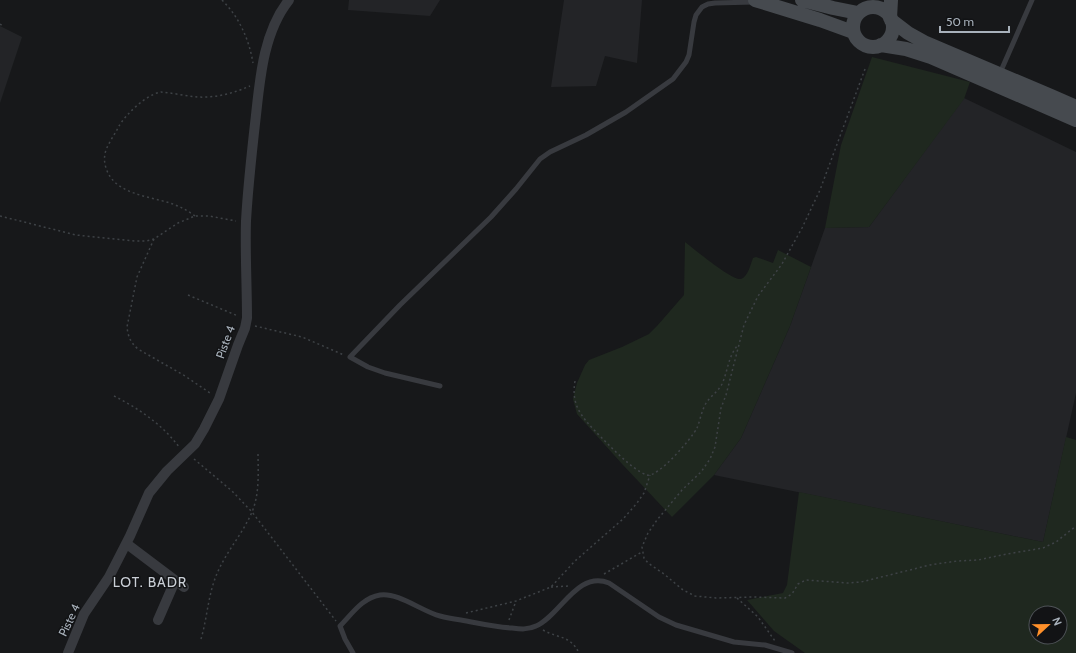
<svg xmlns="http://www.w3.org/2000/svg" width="1076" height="653" viewBox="0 0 1076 653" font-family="Cabin,sans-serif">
<rect width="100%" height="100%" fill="#17181a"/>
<path fill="#232427" d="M349,0H440L430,16L348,10Z
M564,0H642L637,63L605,56L596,86L551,87Z
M0,26L22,37L0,103Z
M964,98L1076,152V393L1043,542L714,475L741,438L790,326L825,228L869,227Z"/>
<path fill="#1f281f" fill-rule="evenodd" d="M872,57L970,82L964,99L869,227L825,228L841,145Z
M685,242C693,248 732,281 741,279C748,277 751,263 753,258L756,257L773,263L778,250L811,267L790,326L741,438L714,475L672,517L623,465L577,414L573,399L577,383L585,365L589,360L622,347L649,334L657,326L684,295Z
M1066,437L1076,440V653H805L774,631L747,600L783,593L787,585L799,492L1043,542ZM1036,613H1060V637H1036Z"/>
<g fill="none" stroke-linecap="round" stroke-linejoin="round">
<path stroke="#3e4246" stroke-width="1.5" stroke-dasharray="2 3" stroke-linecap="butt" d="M222,0C239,17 249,39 253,63
M0,24L3,26
M865,69L820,190L802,228L782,264L758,296L744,325L726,395L721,408L715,447L710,459L701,472L682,490L657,520L648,533L642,547L644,558L648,563L664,574L683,590L695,596L716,598L754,597L785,598L792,594L798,584L806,580L848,583L861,582L930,565L957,561L978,560L1007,554L1043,548L1056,542L1076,526
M0,216L76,235L135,241H146L154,239L178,223L195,216H209L236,221
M195,216C187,210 179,206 170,203C148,196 114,194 106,168C104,162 104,156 106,150C109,142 115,134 119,126C126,114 147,94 161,92C173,93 186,96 198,97C216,98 234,93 250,86
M154,239L137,277L127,327C128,336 130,342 138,349L185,376L210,393
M188,295L238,316
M255,326L302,337L344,355
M575,381C571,405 581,416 596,432C607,443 633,471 647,475C658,478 692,438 697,428C700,421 701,413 705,405C709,397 718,392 722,384C728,371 728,356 738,345
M114,396C138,408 163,425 179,447
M194,459L232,491L252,512L336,621
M604,574L642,552
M551,587L569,586
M737,598L758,617L775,641
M466,613L516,601L551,587L575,561L623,519L637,503L644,493L650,475
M509,620L516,601
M543,630C559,639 570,635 579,653
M201,639C207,619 208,596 216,576C225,553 242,535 252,512C260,493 258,471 258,451"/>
<path stroke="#383a3f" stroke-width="5" d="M1000,73L1032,0
M440,386L385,373L368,367L350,357L400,305L491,217L516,189L540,159L550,152L586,135L626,112L673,79L686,62L689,55L694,22L696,15L702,7L708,4L715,3L754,2
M353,653L345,639L340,626C352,614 362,598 380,595C398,592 423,612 440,616C447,618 454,619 461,620C478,623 494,627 512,628C520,629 528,630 536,626C560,616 577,570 609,583L659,617L676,625L734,642L765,645L792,653"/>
<path stroke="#383a3f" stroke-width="10" d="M127,544L184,587
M158,620L175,581
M68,653L84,614L109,577L130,536L149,493L167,471L195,444L204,429L219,399L238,345L245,328L247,318C247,286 245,253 246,221C248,185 252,150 256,115C260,77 264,31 289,0"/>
<path stroke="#464a4f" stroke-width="14" d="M755,0L820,20L853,32
M802,0L833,8L858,13
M853 27a20 20 0 1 1 40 0a20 20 0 1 1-40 0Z
M890,18L891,0
M891,20L908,33L926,43L1051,96L1076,107
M881,45L906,49L931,57L1076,120"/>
</g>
<g text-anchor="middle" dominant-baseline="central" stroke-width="3" stroke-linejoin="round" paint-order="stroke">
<g font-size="12" fill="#a8b1bb" stroke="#121315">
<text transform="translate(225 342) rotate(-70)">Piste 4</text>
<text transform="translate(69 620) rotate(-65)">Piste 4</text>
</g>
<g font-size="14" letter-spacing="1" fill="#cacfd6" stroke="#121315">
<text x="150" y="582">LOT. BADR</text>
</g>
</g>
<g transform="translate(1048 625) rotate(68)"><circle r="19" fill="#121315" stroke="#4e5257"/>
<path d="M0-3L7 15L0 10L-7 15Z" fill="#ff902a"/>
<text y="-6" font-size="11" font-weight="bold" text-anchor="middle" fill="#a8b1bb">N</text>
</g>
<path d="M940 26v6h69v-6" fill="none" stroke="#a8b1bb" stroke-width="2"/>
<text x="946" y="26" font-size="12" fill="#a8b1bb" stroke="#121315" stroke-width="3" paint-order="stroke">50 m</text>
</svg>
